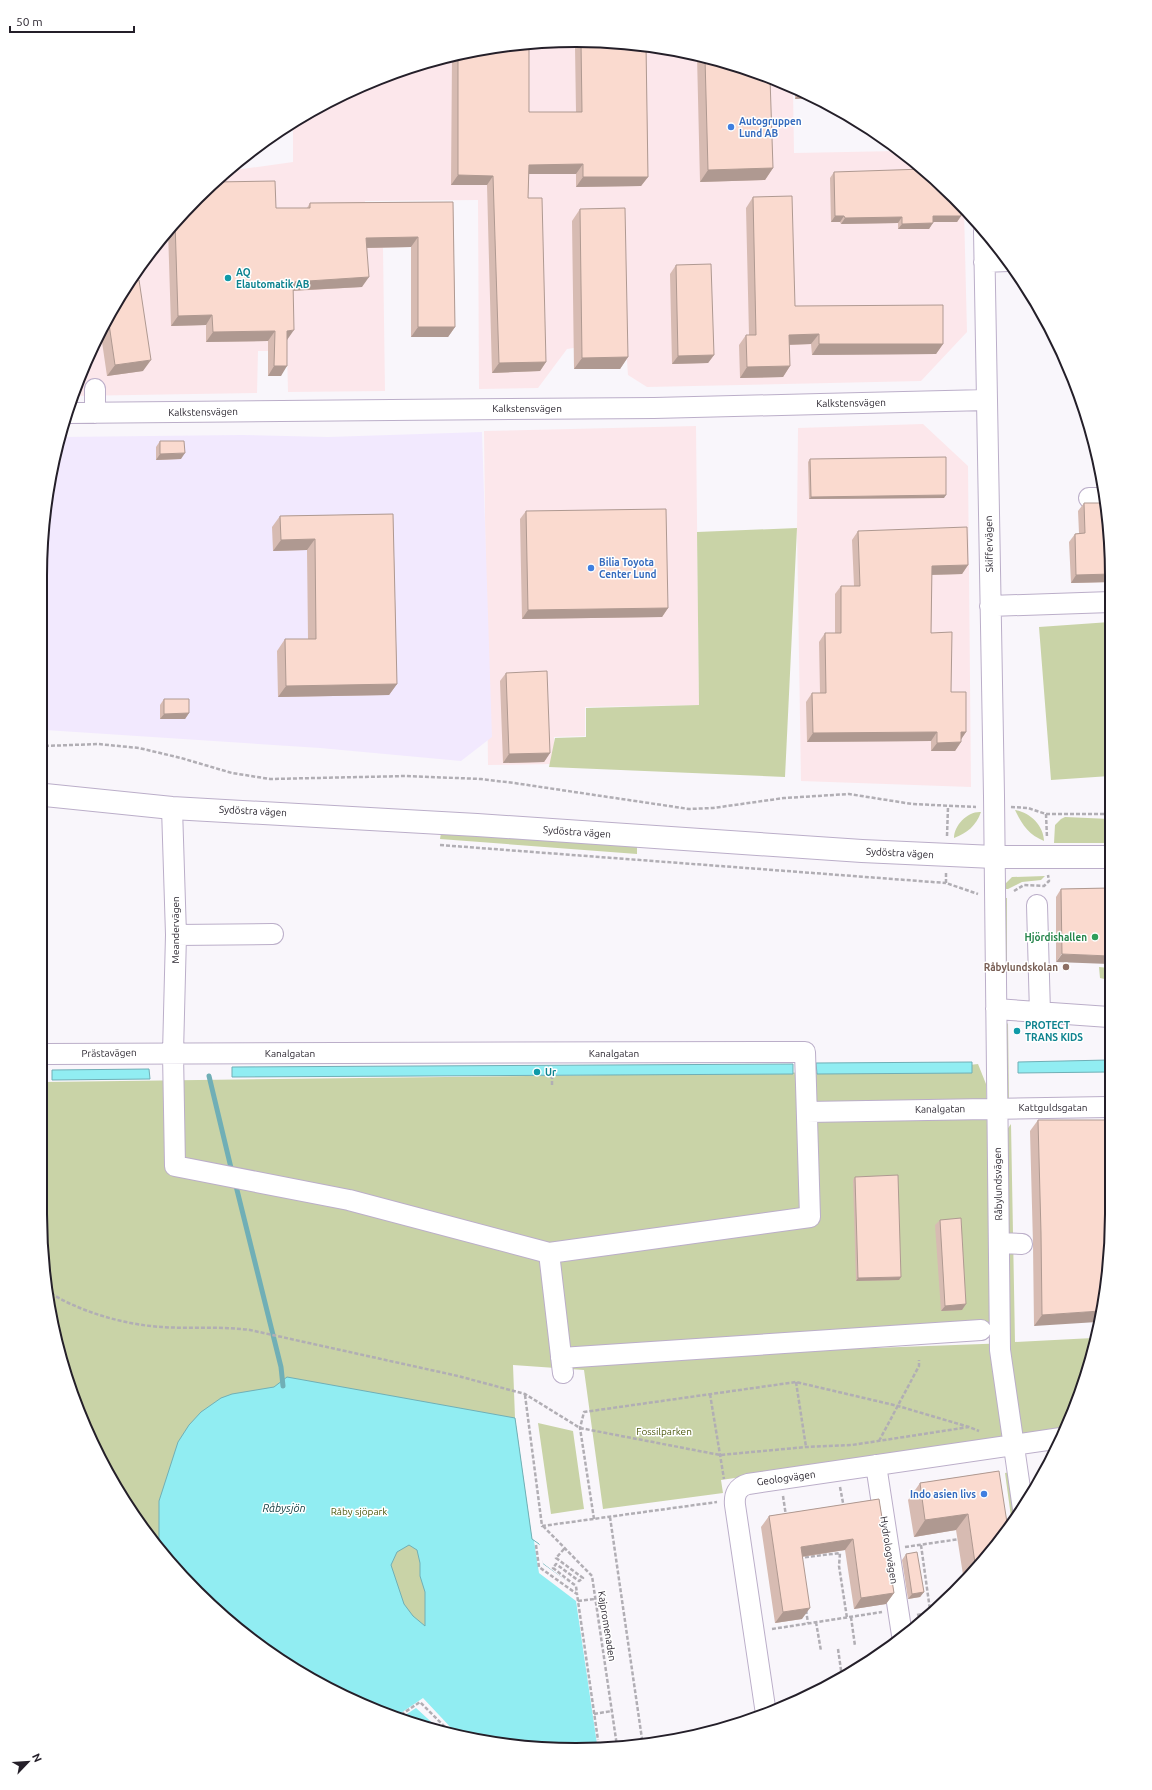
<svg xmlns="http://www.w3.org/2000/svg" width="1152" height="1790" viewBox="0 0 1152 1790" font-family="Ubuntu,sans-serif">
<rect width="100%" height="100%" fill="#f9f6fb"/>
<path fill="#fce7eb" d="M541,41L646,45L748,68L793,89L794,153L899,151L929,173L964,210L967,332L921,381L647,387L628,375L617,220L574,348L567,349L538,388L479,389L478,200L365,201V212L383,248L385,391L288,392L287,351H258L257,393L72,396L95,339L173,223L228,171L293,162V124L339,95L437,58Z
M923,424L968,466L971,787L801,781L797,528L798,428Z
M696,426L699,705L585,707V736L554,737V764L488,765L484,431Z"/>
<path fill="#f2e9fe" d="M482,432L492,737L461,761L320,748L45,730V506L61,437L242,435L328,437Z"/>
<path fill="#c9d3a7" d="M797,528L785,777L549,767L555,738L586,737V708L699,705L697,532Z
M1110,622V776L1051,780L1039,627Z
M1015,810C1030,812 1044,826 1044,841C1029,835 1022,825 1015,810Z
M981,812C976,826 967,833 954,838C954,825 968,811 981,812Z
M1065,817L1110,819L1109,843H1054L1055,825L1061,819Z
M441,833L637,847V854L440,839Z
M1045,876L1041,880L1022,882L1008,889H1004L1005,884L1012,877Z
M1003,898H1007V992L1002,991Z
M1099,967L1109,968V980L1100,978Z
M1008,1023L1009,1099L1005,1093L1006,1025Z
M978,1064L986,1084L992,1337L846,1349L1010,1343L1006,1131L1011,1124L1015,1342L1093,1338L1071,1419L1065,1430L721,1480L723,1493L603,1509L584,1370L513,1365L515,1418L532,1539L539,1544L542,1563L601,1743L596,1744V1747L541,1749L403,1721L308,1678L250,1639L197,1593L130,1512L68,1386L45,1284V1082L917,1071Z
M538,1423L573,1431L584,1509L551,1514Z
M1010,1472L1017,1518L1012,1524L1005,1473Z"/>
<path fill="#91edf2" stroke="#70afb6" fill-rule="evenodd" d="M1108,1060V1072L1018,1073V1062Z
M972,1062V1073L817,1074L816,1063Z
M793,1064V1074L232,1077V1067Z
M149,1069L150,1079L52,1080V1070Z
M287,1377L515,1418L532,1539L539,1544L542,1563L579,1591L601,1743L596,1744V1747L541,1749L404,1721L308,1678L250,1639L197,1593L162,1551L159,1542V1501L178,1442L189,1425L201,1412L221,1398L232,1394L274,1387ZM409,1545L417,1550L420,1563V1576L425,1592V1626L413,1616L404,1604L391,1565L397,1552Z"/>
<path fill="#f9f6fb" d="M534,1541L541,1546L543,1564L581,1591L603,1743L597,1744L576,1601L539,1573Z
M423,1698L454,1731L439,1729L416,1708L399,1719L395,1717Z"/>
<g fill="none" stroke-linecap="round" stroke-linejoin="round">
<path stroke="#70afb6" stroke-width="5" d="M209,1076L232,1172
M235,1182L281,1367L283,1386"/>
<defs>
<path id="minor" d="M984,231L994,796L1000,1350L1023,1509
M984,262L1008,261
M95,389V413
M66,413C262,410 458,410 654,408C765,406 876,402 987,400
M1089,498H1104
M990,606L1111,602
M1037,905L1040,1013
M176,935L273,934
M996,1009L1109,1017
M45,1054C298,1052 552,1053 805,1052L810,1217L549,1253L349,1200L175,1166L173,1053L176,935L172,808
M807,1112L1108,1107
M999,1243L1022,1244
M549,1253L563,1373
M561,1358L981,1330
M876,1465L902,1635
M766,1714L735,1505C734,1495 737,1487 748,1484L1061,1438"/>
<path id="major" d="M45,795L172,808L477,825L862,851L994,857H1109"/>
</defs>
<use href="#minor" stroke="#bbaec9" stroke-width="22"/>
<use href="#major" stroke="#bbaec9" stroke-width="24"/>
<path stroke="#b1aeb4" stroke-width="2.5" stroke-dasharray="4 2" stroke-linecap="butt" d="M45,746L98,744L139,748L181,758L232,773L270,779L406,776L481,779L514,783L689,809L713,808L784,798L849,794L912,804L976,807
M1011,807L1028,808L1046,814H1110
M1046,814L1047,838
M947,836L948,807
M440,845L946,883
M946,873V883L978,894
M1014,891L1024,885L1044,886L1049,881L1048,875
M552,1069V1085
M46,1290C76,1311 125,1325 162,1327C191,1329 221,1326 250,1330L458,1376L525,1394L580,1428L720,1455L806,1447L852,1445L969,1427L979,1431
M796,1382L806,1447
M710,1394L724,1479
M525,1395L542,1526L717,1502
M1064,1419L1071,1418
M879,1441L919,1366V1360
M840,1487L844,1508
M783,1496L786,1516
M610,1517L643,1746
M594,1519L580,1428L584,1412L796,1382L898,1406L969,1427
M1007,1519L1009,1529
M543,1526L592,1576L617,1746
M536,1545L539,1567L577,1594L598,1740
M921,1545L930,1610
M905,1547L960,1539
M564,1549L556,1558L583,1578L579,1581L556,1564L553,1568L576,1586L577,1594
M799,1558L840,1553L839,1566L847,1618
M578,1601L595,1599
M806,1610L808,1623
M917,1615L927,1613
M851,1617L855,1646
M816,1622L821,1651
M772,1629L882,1612
M838,1649L842,1677
M594,1714L612,1711
M396,1718L420,1702L448,1730"/>
<use href="#minor" stroke="#fff" stroke-width="20"/>
<use href="#major" stroke="#fff" stroke-width="22"/>
</g>
<path fill="#d7bbb2" d="M578,42L646,45L648,177L641,186L576,187V174H529L528,198L546,362L540,371L492,373L487,185H451L452,56L529,43V112H576L575,46Z
M697,56L748,68L773,168L765,180L700,182Z
M795,90L814,98L795,99Z
M861,124L869,130H861Z
M834,172L961,216L957,222H933L929,229H898V223L841,224L840,222H831L830,178Z
M216,182L276,208H307L310,203L453,202L455,327L448,337H411V247L367,248L362,287L293,291L287,340L281,376H268V341L206,342V325L171,326L168,230L173,223Z
M753,197L795,306L943,344L936,354L812,355L811,344L789,345L790,366L783,377L740,378L739,345L746,335H749L746,208Z
M580,209L628,357L620,369H574L572,221Z
M676,265L714,355L708,363L672,364L670,274Z
M134,281L143,371L107,376L101,335Z
M160,441L181,459L156,460V447Z
M810,459L944,498L809,499L808,462Z
M1084,503L1111,541V582L1071,583L1069,542L1075,534L1079,533L1078,511Z
M526,511L668,608L662,617L522,619L520,519Z
M393,514L397,684L389,695L278,697L277,651L285,639H308L307,550L273,551L272,527L280,516Z
M858,531L968,565L962,574L932,575L931,633L951,692L966,732L961,739V742L955,751H931V741L807,742L806,702L812,693H820L819,642L825,633H835V594L841,586H854L852,540Z
M506,673L550,753L544,762L503,763L500,681Z
M164,699L189,713L185,719H160V705Z
M1109,888L1056,962V897L1061,889Z
M1038,1120L1107,1284L1034,1326L1033,1244L1030,1131Z
M855,1177L901,1277L899,1280L856,1281L853,1180Z
M940,1220L966,1304L962,1310L941,1311L935,1225Z
M999,1471L979,1567L964,1581L956,1530L914,1537L908,1500L920,1483Z
M879,1499L894,1593L886,1604L854,1609L845,1550L802,1557V1619L775,1623L761,1527L769,1516Z
M906,1554L924,1592L920,1597L908,1599L902,1560Z"/>
<path fill="#af9991" d="M800,92L814,98L795,99Z
M864,126L869,130H861Z
M583,164L576,174H522L529,165Z
M773,168L765,180L700,182L708,170Z
M458,175L493,176L487,185H451Z
M583,177H648L641,186L576,187Z
M835,216H844L840,222H831Z
M933,216H961L957,222H929Z
M902,217L898,223L841,224L845,218Z
M933,223L929,229H898L902,224Z
M418,237L411,247L360,248L366,238Z
M369,277L362,287L286,291L293,282Z
M212,315L206,325L171,326L178,316Z
M105,324H109L101,335H98Z
M418,327H455L448,337H411Z
M294,330L287,340V331Z
M275,331L268,341L206,342L213,332Z
M819,334L811,344L782,345L789,335Z
M819,344H943L936,354L812,355Z
M714,355L708,363L672,364L678,356Z
M628,357L620,369H574L582,358Z
M151,360L143,371L107,376L115,365Z
M546,362L540,371L492,373L499,363Z
M274,366H287L281,376H268Z
M790,366L783,377L740,378L747,367Z
M185,453L181,459L156,460L160,454Z
M946,495L944,498L809,499L811,497Z
M315,539L307,550L273,551L281,540Z
M968,565L962,574L926,575L932,566Z
M1111,574V582L1071,583L1076,575Z
M668,608L662,617L522,619L528,610Z
M397,684L389,695L278,697L286,686Z
M189,713L185,719H160L164,714Z
M937,732L931,741L807,742L813,733Z
M961,732H966L960,741Z
M961,742L955,751H931L937,743Z
M550,753L544,762L503,763L509,754Z
M1062,954L1109,956V964L1056,962Z
M901,1277L899,1280L856,1281L858,1278Z
M966,1304L962,1310L941,1311L945,1306Z
M1100,1311L1097,1322L1034,1326L1042,1315Z
M968,1514L956,1530L914,1537L925,1520Z
M853,1539L845,1550L793,1558L801,1547Z
M924,1592L920,1597L908,1599L912,1594Z
M894,1593L886,1604L854,1609L861,1598Z
M810,1608L802,1619L775,1623L783,1612Z"/>
<path fill="#fadacf" stroke="#af9991" d="M581,42L646,45L648,177H583V164L529,165L528,198H542L546,362L499,363L493,176L458,175V55L529,43V112H582Z
M705,58L748,68L770,78L773,168L708,170Z
M924,169L929,173L961,206V216H933V223L902,224V217L845,218L844,216H835L834,172Z
M275,181L276,208H310V203L453,202L455,327H418V237L366,238L369,277L293,282L294,330L287,331V366H274L275,331L213,332L212,315L178,316L175,221L187,210H190V207L216,182Z
M792,196L795,306L943,305V344H819V334L789,335L790,366L747,367L746,335H756L753,197Z
M625,208L628,357L582,358L580,209Z
M711,264L714,355L678,356L676,265Z
M139,280L151,360L115,365L109,324H105L134,281Z
M160,441H184L185,453L160,454Z
M946,457V495L811,497L810,459Z
M1084,503H1104V533L1109,532L1111,541V574L1076,575L1075,534L1085,533Z
M666,509L668,608L528,610L526,511Z
M393,514L397,684L286,686L285,639H316L315,539L281,540L280,516Z
M967,527L968,565L932,566L931,633L952,632L951,692H966V732H961V742L937,743V732L813,733L812,693H826L825,633H841V586H860L858,531Z
M547,671L550,753L509,754L506,673Z
M164,699H189V713L164,714Z
M1109,888V956L1062,954L1061,889Z
M1038,1120H1108L1107,1284L1100,1311L1042,1315L1041,1233Z
M898,1175L901,1277L858,1278L855,1177Z
M961,1218L966,1304L945,1306L940,1220Z
M999,1471L1008,1529L979,1567L976,1570L968,1514L925,1520L920,1483Z
M879,1499L894,1593L861,1598L853,1539L801,1547L810,1608L783,1612L769,1516Z
M917,1552L924,1592L912,1594L906,1554Z"/>
<g fill="#3f7fe0" stroke="#fff" stroke-width="1.5">
<circle cx="731" cy="127" r="4"/>
<circle cx="591" cy="568" r="4"/>
<circle cx="984" cy="1494" r="4"/>
</g>
<g fill="#0f9aa8" stroke="#fff" stroke-width="1.5">
<circle cx="228" cy="278" r="4"/>
<circle cx="1017" cy="1031" r="4"/>
<circle cx="537" cy="1072" r="4"/>
</g>
<circle fill="#2e9e5b" stroke="#fff" stroke-width="1.5" cx="1095" cy="937" r="4"/>
<circle fill="#8d6e63" stroke="#fff" stroke-width="1.5" cx="1066" cy="967" r="4"/>
<g text-anchor="middle" dominant-baseline="central" stroke-width="3" stroke-linejoin="round" paint-order="stroke">
<g font-size="10" font-weight="bold" fill="#366cbe" stroke="#fff" text-anchor="start">
<text x="739" y="121">Autogruppen<tspan x="739" dy="12">Lund AB</tspan></text>
<text x="599" y="562">Bilia Toyota<tspan x="599" dy="12">Center Lund</tspan></text>
<text x="976" y="1494" text-anchor="end">Indo asien livs</text>
</g>
<g font-size="10" font-weight="bold" fill="#0d838f" stroke="#fff" text-anchor="start">
<text x="236" y="272">AQ<tspan x="236" dy="12">Elautomatik AB</tspan></text>
<text x="1025" y="1025">PROTECT<tspan x="1025" dy="12">TRANS KIDS</tspan></text>
<text x="545" y="1072">Ur</text>
</g>
<g font-size="10" fill="#241f29" stroke="#fff">
<text transform="translate(851 403) rotate(-1)">Kalkstensvägen</text>
<text x="527" y="408">Kalkstensvägen</text>
<text transform="translate(203 412) rotate(-1)">Kalkstensvägen</text>
<text transform="translate(989 544) rotate(-91)">Skiffervägen</text>
<text transform="translate(253 811) rotate(3)">Sydöstra vägen</text>
<text transform="translate(577 832) rotate(4)">Sydöstra vägen</text>
<text transform="translate(900 853) rotate(3)">Sydöstra vägen</text>
<text transform="translate(175 930) rotate(-90)">Meandervägen</text>
<text transform="translate(109 1053) rotate(-1)">Prästavägen</text>
<text x="290" y="1053">Kanalgatan</text>
<text x="614" y="1053">Kanalgatan</text>
<text x="1053" y="1107">Kattguldsgatan</text>
<text transform="translate(940 1109) rotate(-1)">Kanalgatan</text>
<text transform="translate(998 1184) rotate(-91)">Råbylundsvägen</text>
<text transform="translate(786 1478) rotate(-8)">Geologvägen</text>
<text transform="translate(889 1550) rotate(81)">Hydrologvägen</text>
<text transform="translate(607 1626) rotate(81)">Kajpromenaden</text>
</g>
<g font-size="10" font-weight="bold" fill="#27864d" stroke="#fff" text-anchor="end">
<text x="1087" y="937">Hjördishallen</text>
</g>
<g font-size="10" font-weight="bold" fill="#785e54" stroke="#fff" text-anchor="end">
<text x="1058" y="967">Råbylundskolan</text>
</g>
<g font-size="10" fill="#4d590f" stroke="#fff">
<text x="664" y="1431">Fossilparken</text>
<text x="359" y="1511">Råby sjöpark</text>
</g>
<g font-size="11" font-style="italic" fill="#164144" stroke="#fff">
<text x="284" y="1508">Råbysjön</text>
</g>
</g>
<path d="M0 0H1152V1790H0ZM576 47H576A529 529 0 0 1 1105 576V1214A529 529 0 0 1 576 1743H576A529 529 0 0 1 47 1214V576A529 529 0 0 1 576 47Z" fill="#fff" fill-rule="evenodd"/>
<path fill="none" stroke="#241f29" stroke-width="2" d="M576 47H576A529 529 0 0 1 1105 576V1214A529 529 0 0 1 576 1743H576A529 529 0 0 1 47 1214V576A529 529 0 0 1 576 47Z"/>
<g transform="translate(28 1762) rotate(65)" stroke="#ffffff" stroke-width="3" paint-order="stroke">
<path d="M0-3L7 15L0 10L-7 15Z" fill="#241f29"/>
<text y="-6" font-size="11" font-weight="bold" text-anchor="middle" fill="#241f29">N</text>
</g>
<path d="M10 26v6h124v-6" fill="none" stroke="#241f29" stroke-width="2"/>
<text x="16" y="26" font-size="12" fill="#241f29" stroke="#ffffff" stroke-width="3" paint-order="stroke">50 m</text>
</svg>
